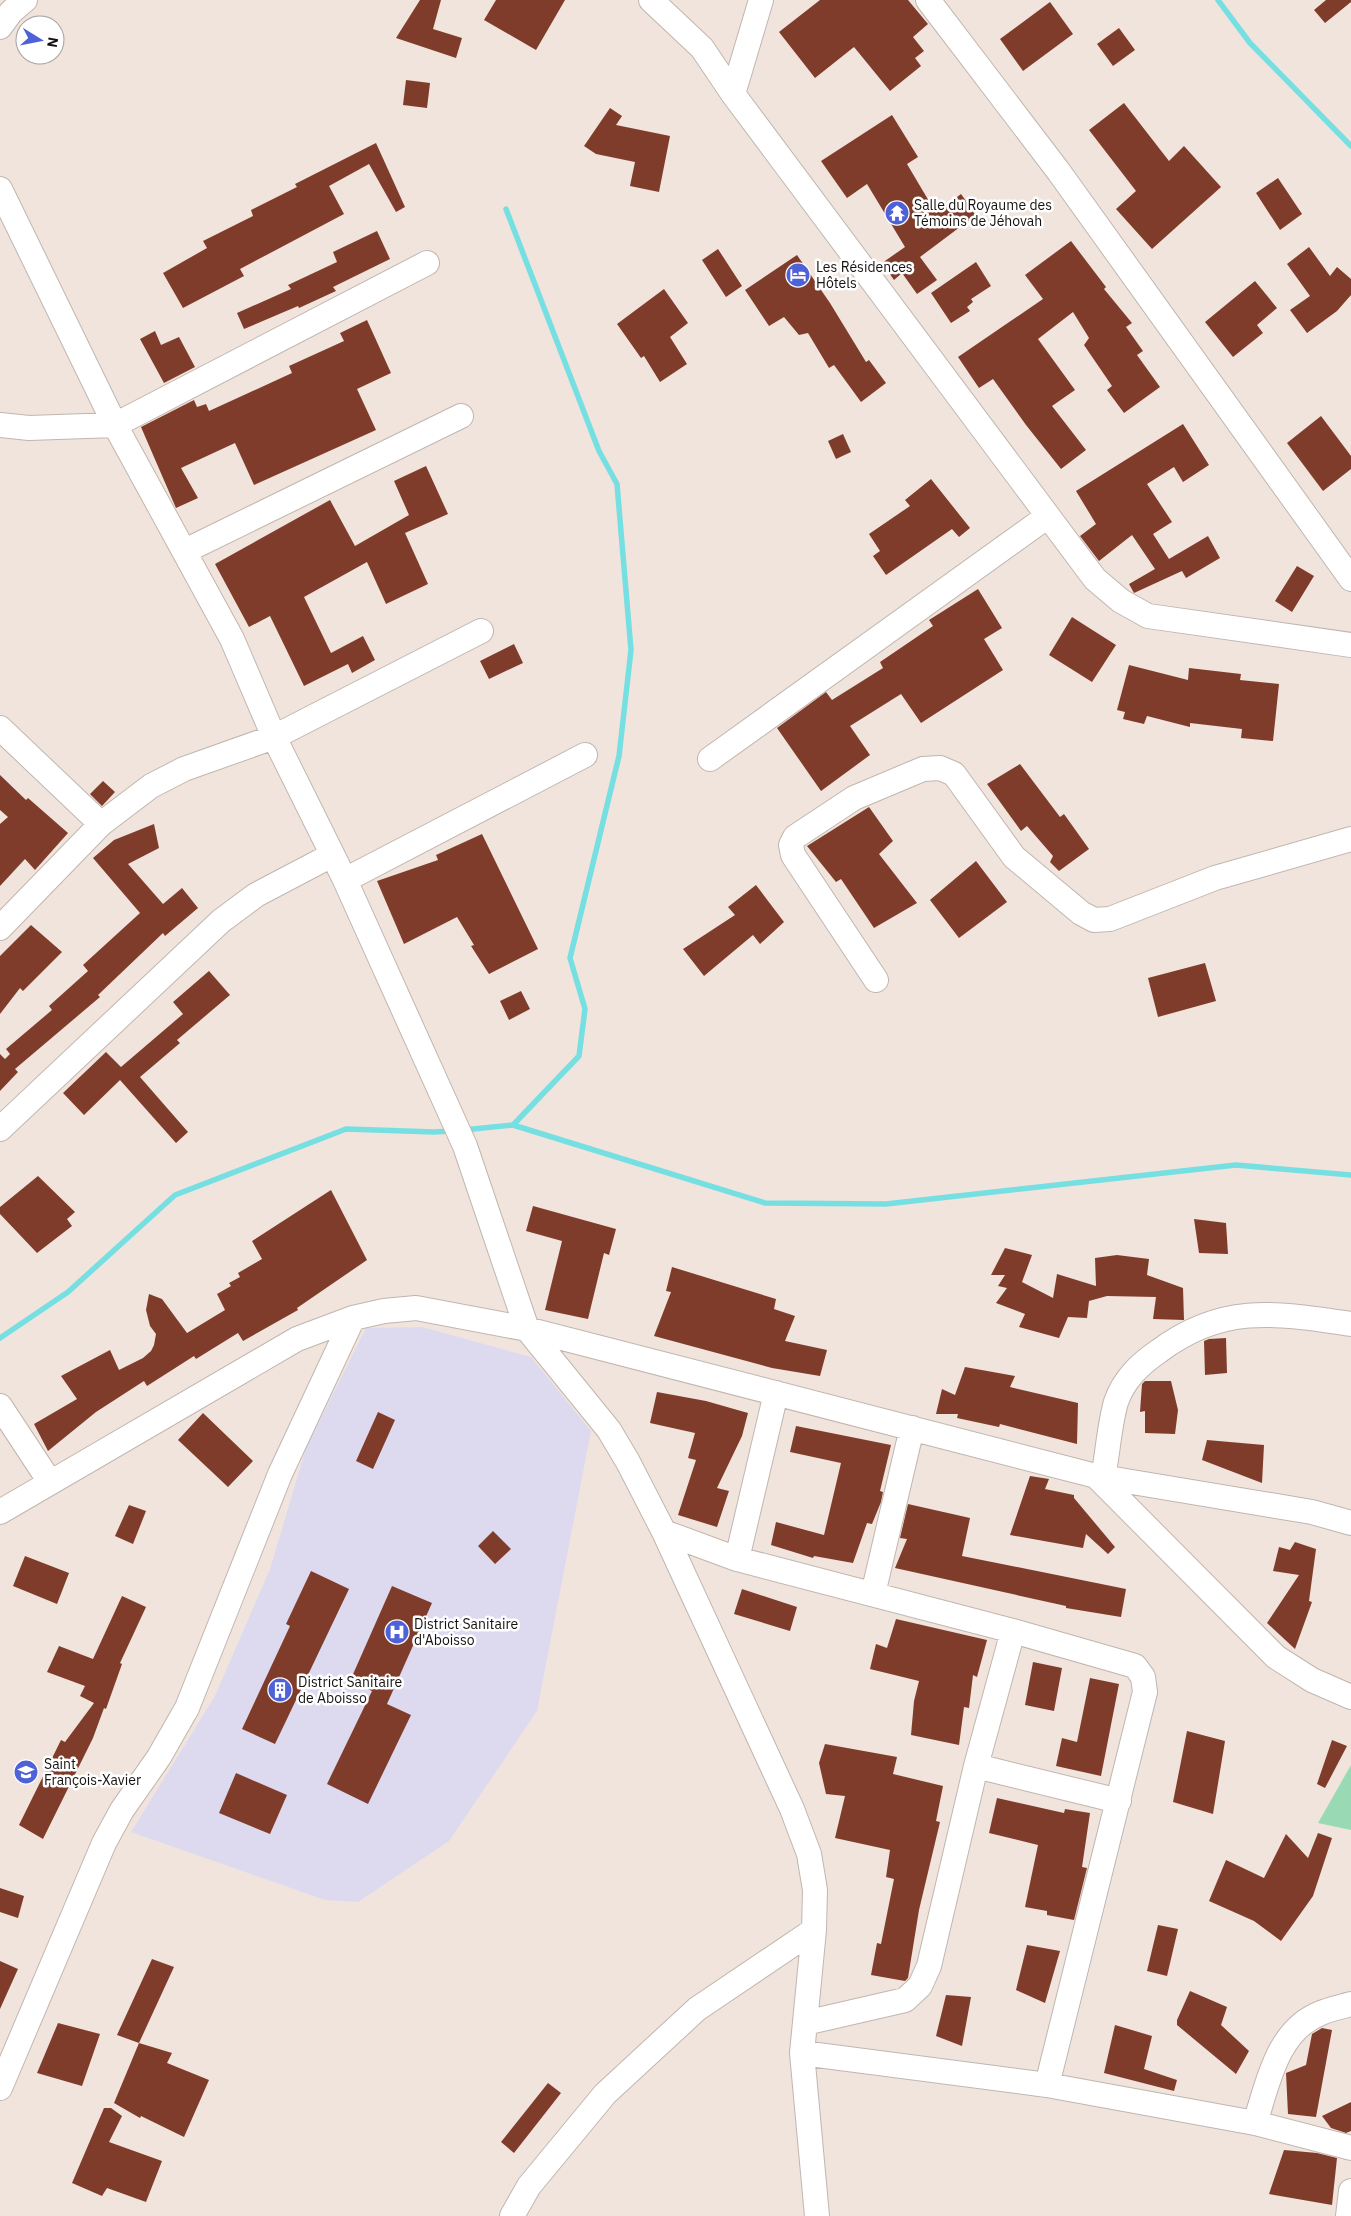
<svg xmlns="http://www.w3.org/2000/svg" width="1351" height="2216" viewBox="0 0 1351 2216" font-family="'IBM Plex Sans',sans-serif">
<rect width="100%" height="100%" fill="#f0e4dd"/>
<path fill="#dddaf0" d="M422,1327L531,1357L591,1431L537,1711L449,1841L358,1902L325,1900L131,1832L215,1696L270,1569L306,1448L366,1328Z"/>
<path fill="#99dab5" d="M1351,1765V1830L1318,1823Z"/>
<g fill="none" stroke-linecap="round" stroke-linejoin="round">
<path stroke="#76dfe2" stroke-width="5.5" d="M1218,0L1250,43L1351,146
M506,209L599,451L617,484L631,650L619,756L570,958L585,1009L579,1056L513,1125
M463,1130L513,1125L765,1203L886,1204L1236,1165L1351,1175
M0,1338L68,1292L175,1195L346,1129L434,1132L451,1131"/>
</g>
<path fill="#803c2b" d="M420,0H441L433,29L462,38L456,58L396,38Z
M496,0H565L536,50L484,20Z
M820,0H908L928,24L913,37L924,51L915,58L921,66L890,91L854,47L815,78L779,32Z
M1326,0H1351V2L1325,23L1314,10Z
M1050,2L1073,34L1023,71L1000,39Z
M1119,28L1135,50L1113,66L1097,44Z
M406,80L430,83L427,108L403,105Z
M1124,103L1169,161L1184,146L1221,187L1152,249L1116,209L1136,191L1089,130Z
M610,108L622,116L616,125L670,136L659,192L630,186L635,162L596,154L584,146Z
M892,115L918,157L907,164L936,213L961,194L976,215L920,257L937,280L917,294L902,273L894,280L882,263L905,247L867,184L847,198L821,161Z
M376,143L405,207L396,212L369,164L329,186L344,214L240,269L244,276L183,308L163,273L207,248L203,241L253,216L251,210L297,187L295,184Z
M1278,178L1302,214L1280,230L1256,193Z
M377,231L390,259L333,287L336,291L299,308L298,306L244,329L237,313L291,289L288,285L337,262L333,252Z
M1071,241L1106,287L1104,289L1132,323L1126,327L1143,351L1137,355L1160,387L1124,413L1107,390L1112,386L1084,345L1089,338L1073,312L1038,339L1075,390L1052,406L1086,450L1061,469L1026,425L993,379L979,388L958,357L1043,299L1025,275Z
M1309,247L1330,276L1337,267L1351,279V295L1337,311L1307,333L1290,310L1310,296L1287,264Z
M718,249L742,286L726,297L702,260Z
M797,255L830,303L866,362L869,360L886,383L861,402L834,365L829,368L808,333L799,335L784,317L769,326L745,290Z
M976,262L991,286L971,299L973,302L967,307L970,311L951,323L931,293Z
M1255,281L1277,308L1257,325L1263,333L1233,357L1205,322Z
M664,289L688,323L670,337L687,364L660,382L644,356L641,358L617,324Z
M367,320L391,373L357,389L376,430L254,485L235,443L181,468L198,498L176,508L141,427L194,400L197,407L206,404L209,411L292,373L289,366L344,341L340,333Z
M155,331L161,345L179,337L195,367L164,383L140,339Z
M1321,416L1351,456V469L1323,491L1287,443Z
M1183,424L1209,465L1183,482L1174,467L1147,484L1172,522L1153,534L1169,559L1208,536L1220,558L1186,578L1182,571L1134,593L1129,584L1155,569L1132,535L1099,561L1080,536L1096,524L1076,491Z
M843,434L851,452L836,459L828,441Z
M426,466L448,514L405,533L428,584L386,604L367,562L304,597L331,653L363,636L375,660L352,673L348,664L304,686L270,616L249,627L215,564L330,500L355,546L409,515L394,481Z
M931,479L970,528L959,537L952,529L886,575L873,556L880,551L869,534L910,506L905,500Z
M1297,566L1314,576L1292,612L1275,601Z
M978,589L1002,628L984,639L1003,670L921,723L901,694L850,726L870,755L821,791L777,728L826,692L832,700L883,668L880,662L933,626L929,620Z
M1072,617L1116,645L1092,682L1049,655Z
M514,644L523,663L489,679L480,661Z
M1129,665L1188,680L1189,668L1241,674L1240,680L1279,684L1273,741L1241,738L1242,729L1190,723V727L1147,716L1144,724L1123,719L1125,712L1117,710Z
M1020,764L1060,817L1064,814L1089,849L1059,871L1050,862L1053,856L1027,826L1021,831L987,784Z
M0,775L26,800L28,798L68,833L35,870L25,859L0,886V824L8,817L0,810Z
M103,781L115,792L102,806L90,794Z
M869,807L893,841L879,854L917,903L874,928L841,879L836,882L807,846Z
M154,824L159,848L128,864L163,904L182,888L198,908L165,936L163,933L98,995L100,997L15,1069L18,1072L0,1091V1054L5,1059L10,1054L6,1049L52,1010L49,1006L88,971L83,965L140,913L93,858L114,840Z
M482,834L538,949L489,974L471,946L474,945L457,917L404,944L377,881L438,860L436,855Z
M976,861L1007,902L959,938L930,900Z
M756,885L784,922L760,944L753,935L704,976L683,949L735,915L728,907Z
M31,925L62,952L23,991L20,988L0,1014V956Z
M1205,963L1216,1001L1158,1017L1148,978Z
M209,971L230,995L177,1040L180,1043L140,1077L188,1132L176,1143L120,1080L84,1115L63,1093L106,1052L121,1067L183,1014L173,1002Z
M521,991L530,1009L509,1020L500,1001Z
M38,1176L75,1212L67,1219L72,1226L37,1253L0,1214V1207Z
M331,1190L367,1260L297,1308L298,1310L243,1341L238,1333L196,1359L194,1356L147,1386L144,1381L96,1412L48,1451L34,1424L77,1399L61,1376L110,1350L119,1370L143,1358L151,1351L154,1345L156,1334L150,1326L146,1310L149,1294L162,1299L187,1333L225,1310L217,1294L231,1286L229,1283L240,1277L238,1273L262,1259L252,1241Z
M533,1206L616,1229L609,1255L604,1253L588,1319L545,1310L562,1241L526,1231Z
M1194,1219L1226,1223L1228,1254L1199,1253Z
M1005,1248L1032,1255L1022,1282L1053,1298L1057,1274L1096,1286L1095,1258L1117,1255L1149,1259L1147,1275L1183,1288L1184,1320L1153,1319L1156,1297L1107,1296L1089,1301L1087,1318L1068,1317L1059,1338L1019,1327L1025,1314L996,1303L1007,1288L998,1286L1005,1275H991Z
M672,1267L776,1299L774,1309L795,1316L785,1341L827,1350L820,1376L772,1368L654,1336L671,1292L666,1291Z
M1226,1338L1227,1373L1205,1375L1204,1341L1209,1339Z
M965,1367L1015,1376L1010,1387L1078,1403L1077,1444L1000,1424L999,1427L957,1418L958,1414H936L942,1389L955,1395Z
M1145,1381H1171L1178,1410L1175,1434L1145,1433V1411L1140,1412L1142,1384Z
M657,1392L706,1401L748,1413L742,1436L717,1488L729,1491L717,1527L678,1515L696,1460L688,1458L695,1433L650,1423Z
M378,1412L395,1420L373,1469L356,1461Z
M203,1413L253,1461L228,1487L178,1440Z
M796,1426L891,1445L880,1491L883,1492L881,1502L872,1524L867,1523L853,1563L814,1556L813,1558L771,1545L776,1522L824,1535L841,1463L790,1452Z
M1207,1440L1264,1445L1262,1483L1202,1460Z
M1030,1476L1049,1479L1045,1489L1074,1495V1498L1115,1547L1108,1554L1086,1534L1083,1548L1010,1535Z
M908,1504L970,1518L962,1556L1126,1589L1121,1617L1066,1608V1606L895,1568L907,1539L900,1538Z
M129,1505L146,1511L133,1544L115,1536Z
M493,1531L511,1549L495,1564L478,1546Z
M1295,1542L1316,1549L1309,1601L1312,1602L1295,1649L1267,1623L1299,1575L1273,1571L1279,1547L1290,1550Z
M25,1556L69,1573L57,1604L13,1586Z
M311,1571L349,1589L275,1744L242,1729L290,1626L286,1624Z
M392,1586L432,1603L387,1704L411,1715L368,1804L327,1784L372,1691L350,1681Z
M742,1589L797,1607L790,1631L734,1614Z
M122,1596L146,1607L120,1663L122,1664L106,1709L104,1708L93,1738L43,1839L19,1825L61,1740L65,1742L94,1703L80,1696L85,1686L47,1672L59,1646L93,1659Z
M896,1619L987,1640L977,1677L973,1675L969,1708L964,1707L959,1745L911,1735L914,1701L919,1681L870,1669L876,1644L887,1648Z
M1033,1662L1062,1668L1054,1711L1025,1705Z
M1090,1678L1119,1684L1101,1776L1056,1766L1062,1738L1077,1742Z
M1187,1731L1225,1741L1213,1814L1173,1802Z
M1332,1740L1347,1746L1325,1788L1317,1784Z
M825,1744L897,1757L893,1774L943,1786L936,1821L940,1822L919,1910L908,1978L905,1981L871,1975L877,1943L881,1944L894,1879L886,1877L890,1850L835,1838L845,1796L826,1794L819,1763Z
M236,1773L287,1795L270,1834L219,1813Z
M997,1798L1064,1813L1065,1809L1090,1813L1082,1867L1087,1868L1074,1920L1047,1915V1911L1025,1907L1038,1845L989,1833Z
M1318,1833L1332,1838L1313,1896L1281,1941L1254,1921L1209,1901L1226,1860L1264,1878L1286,1834L1308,1858Z
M0,1888L24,1896L18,1918L0,1912Z
M1158,1925L1178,1929L1167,1976L1147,1971Z
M1027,1945L1060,1951L1045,2003L1016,1990Z
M152,1959L174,1967L139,2043L117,2035Z
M0,1961L18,1969L0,2009Z
M1190,1991L1227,2007L1221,2025L1249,2051L1236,2074L1177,2025V2020Z
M946,1995L971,1997L962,2046L936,2036Z
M58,2023L100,2034L82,2086L37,2073Z
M1115,2025L1152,2036L1144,2069L1177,2080L1174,2091L1104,2073Z
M1322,2028L1332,2030L1316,2117L1288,2114L1286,2073L1306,2065L1312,2034Z
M139,2043L172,2053L167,2063L209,2080L184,2137L141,2116L140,2118L114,2103Z
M548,2083L561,2093L514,2153L501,2142Z
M1351,2102V2131L1346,2133L1331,2128L1322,2116Z
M104,2108H111L122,2116L109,2142L162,2161L146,2202L107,2188L102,2196L72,2183Z
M1284,2150L1317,2153L1337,2158L1332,2205L1269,2194Z"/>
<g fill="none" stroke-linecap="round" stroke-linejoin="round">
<defs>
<path id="minor" d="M651,0L702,48L733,94L1095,579L1121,601L1148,616L1351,645
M928,0L1059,172L1351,579
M0,27L11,12L25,0
M733,94L761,0
M0,189L115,425L232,639L274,737L345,880L465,1146L527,1329L609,1430L628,1462L664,1532L792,1809L809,1854L815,1890L814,1930L802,2053L817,2216
M0,425L29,428L115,425L427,263
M185,551L461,416
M0,728L101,824
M710,759L1048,516
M345,880L585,755
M0,928L101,824L151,786L184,769L274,737L481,631
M876,980L793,855L791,845L795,837L854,798L923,769L940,768L954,774L1014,857L1081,913L1094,920L1110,919L1215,878L1351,839
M0,1129L221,921L256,895L332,855
M0,1406L50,1482
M1096,1476L1276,1657L1312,1680L1351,1697
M1103,1477C1108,1453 1109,1426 1116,1402C1124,1379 1140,1364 1159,1351C1223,1303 1277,1313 1351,1324
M0,1512L297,1339L353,1318L384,1311L416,1308L527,1329L1096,1476L1312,1512L1351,1523
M664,1532L737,1559L1013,1631L1135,1666L1143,1677L1145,1692L1047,2085
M737,1559L776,1393
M873,1594L912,1428
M976,1766L1119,1801
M805,2023L905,2000L920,1986L929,1966L976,1766L1013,1631
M802,2053L1047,2085L1255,2123L1351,2148
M0,2088L104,1843L122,1810L159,1757L187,1708L280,1474L353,1318
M1255,2123C1268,2083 1277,2030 1321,2013C1330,2009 1341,2007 1351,2004
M512,2216L529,2186L605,2094L697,2009L814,1930
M1348,2216L1351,2191"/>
</defs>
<use href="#minor" stroke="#c1b6af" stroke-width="26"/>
<use href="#minor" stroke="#fff" stroke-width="24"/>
</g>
<defs>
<symbol id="temple-disc" viewBox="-11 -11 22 22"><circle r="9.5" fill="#4e61d6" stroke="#fff"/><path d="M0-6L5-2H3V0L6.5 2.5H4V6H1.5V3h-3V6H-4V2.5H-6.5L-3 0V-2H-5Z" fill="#fff"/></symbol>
<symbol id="hotel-disc" viewBox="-11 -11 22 22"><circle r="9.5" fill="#4e61d6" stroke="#fff"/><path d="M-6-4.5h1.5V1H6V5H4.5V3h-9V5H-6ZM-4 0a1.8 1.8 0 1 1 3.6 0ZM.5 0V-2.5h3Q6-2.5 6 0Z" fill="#fff"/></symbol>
<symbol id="hospital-disc" viewBox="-11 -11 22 22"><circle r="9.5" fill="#4e61d6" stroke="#fff"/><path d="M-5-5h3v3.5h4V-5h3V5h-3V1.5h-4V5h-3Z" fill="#fff"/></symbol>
<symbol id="building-disc" viewBox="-11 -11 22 22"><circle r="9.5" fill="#4e61d6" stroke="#fff"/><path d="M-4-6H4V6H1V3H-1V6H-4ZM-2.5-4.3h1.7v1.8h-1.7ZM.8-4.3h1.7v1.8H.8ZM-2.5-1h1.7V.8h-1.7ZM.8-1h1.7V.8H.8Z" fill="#fff"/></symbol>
<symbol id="school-disc" viewBox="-11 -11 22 22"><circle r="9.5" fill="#4e61d6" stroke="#fff"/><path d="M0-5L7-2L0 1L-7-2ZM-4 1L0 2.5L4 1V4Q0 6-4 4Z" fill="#fff"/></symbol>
</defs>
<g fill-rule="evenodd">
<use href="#temple-disc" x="883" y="199" width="28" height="28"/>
<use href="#hotel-disc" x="784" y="261" width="28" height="28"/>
<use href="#hospital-disc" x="383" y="1618" width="28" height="28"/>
<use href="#building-disc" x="266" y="1676" width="28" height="28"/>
<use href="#school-disc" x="12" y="1758" width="28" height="28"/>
</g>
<g text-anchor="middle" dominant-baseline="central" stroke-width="5" stroke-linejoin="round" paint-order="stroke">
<g font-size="14" fill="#161210" stroke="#fff" text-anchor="start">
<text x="914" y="205">Salle du Royaume des<tspan x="914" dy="16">Témoins de Jéhovah</tspan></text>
<text x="816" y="267">Les Résidences<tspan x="816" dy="16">Hôtels</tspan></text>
<text x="414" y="1624">District Sanitaire<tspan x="414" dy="16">d'Aboisso</tspan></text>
<text x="298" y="1682">District Sanitaire<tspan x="298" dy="16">de Aboisso</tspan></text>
<text x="44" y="1764">Saint<tspan x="44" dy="16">François-Xavier</tspan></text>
</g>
</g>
<g transform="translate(40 40) rotate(100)"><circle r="24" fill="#ffffff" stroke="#a2a09f"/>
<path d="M0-4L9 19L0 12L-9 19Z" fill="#4e61d6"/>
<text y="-8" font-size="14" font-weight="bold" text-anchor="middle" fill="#161210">N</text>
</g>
</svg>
